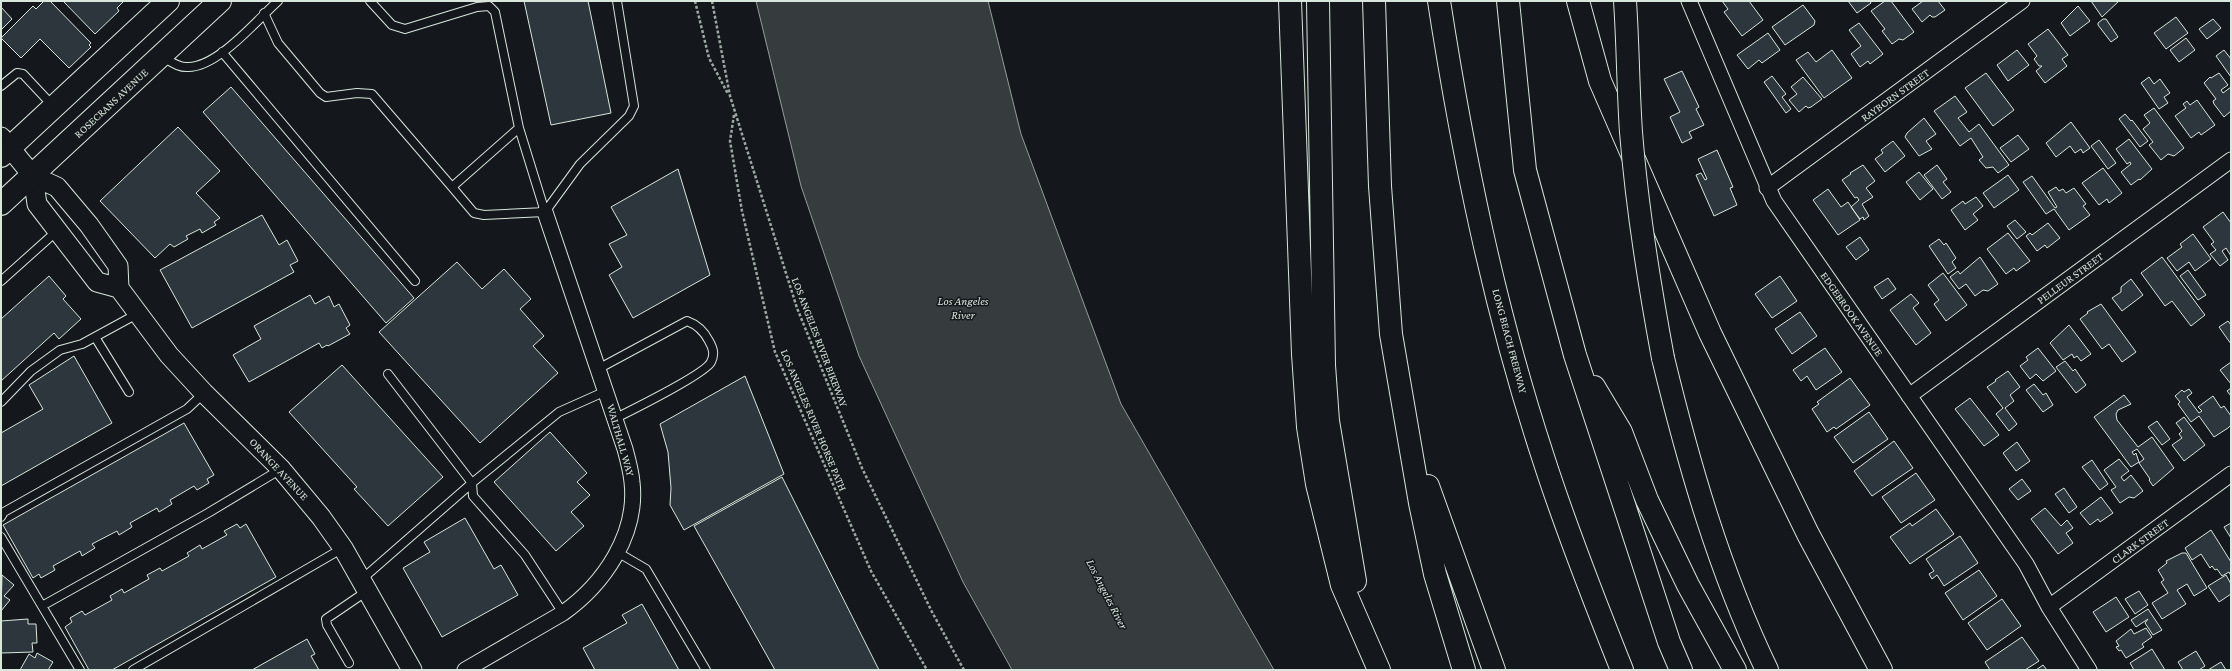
<svg xmlns="http://www.w3.org/2000/svg" width="2232" height="671" viewBox="0 0 2232 671" font-family="'Crimson Pro',serif">
<rect width="100%" height="100%" fill="#14181c"/>
<path fill="#363b3e" stroke="#939e99" d="M756,1H988L1021,134L1121,404L1274,670H1012L963,582L859,356L801,186Z"/>
<path fill="#2c363c" stroke="#d8e6dc" d="M44,1H50L91,43L89,45L91,47L69,68L40,39L21,58L1,38L33,6L36,9Z
M63,1H124L117,8L119,11L95,34Z
M524,1H588L611,113L551,125Z
M1722,1H1749L1763,20L1742,36L1724,12L1728,9Z
M1848,1H1870L1871,3L1857,13Z
M1885,1H1891L1914,32L1903,40L1899,39L1892,44L1882,31L1885,29L1871,11Z
M1923,1H1938L1945,10L1935,17H1932L1930,15L1922,22L1912,9Z
M2091,1H2119L2102,17Z
M1803,5L1815,21L1814,25L1785,45L1772,27Z
M2078,6L2090,21L2070,36L2061,23Z
M1,7L12,19L1,30Z
M2176,17L2188,33L2166,49L2154,33Z
M2103,19H2106L2118,37L2111,42L2098,25V23Z
M2213,19L2221,28L2207,39L2199,29Z
M1859,23L1883,54L1870,64L1868,61L1860,67L1851,54L1861,46L1849,30Z
M2048,29L2068,55L2062,59L2067,66L2045,83L2036,71L2042,66H2039L2034,59L2037,56L2028,44Z
M1768,33L1780,50L1762,63L1759,60L1748,69L1737,55Z
M2186,38L2195,50L2179,62L2170,50Z
M1832,50L1852,78L1824,98L1796,60L1808,52L1816,62Z
M2017,50L2029,65L2008,81L1997,65Z
M2224,50L2231,59V77L2216,56Z
M1682,71L1699,107L1696,109L1704,125L1689,132L1692,138L1682,143L1670,117L1680,112L1664,79Z
M1986,73L2014,110L1993,126L1965,88Z
M2219,73L2228,85L2221,90L2223,93L2231,87V111L2224,117L2214,104L2213,101L2216,99L2204,83L2210,77L2211,78Z
M1772,76L1786,94L1782,97L1791,109L1786,113L1764,82Z
M1803,77L1822,99L1811,107L1808,108L1806,106L1799,112L1789,100L1797,94L1791,87Z
M2149,77L2154,84L2160,79L2170,93L2164,97L2168,103L2159,109L2141,83Z
M231,87L414,298L386,323L203,112Z
M1955,96L1967,112L1958,118L1969,132L1979,124L2009,165L1998,173L1993,167L1986,168L1979,160L1983,157L1971,138L1960,146L1934,111Z
M2197,100L2215,125L2201,135L2199,132L2191,138L2175,116L2186,108L2183,104L2187,101L2190,105Z
M2154,108L2184,148L2174,156L2168,154L2161,160L2149,145L2153,142L2143,129L2150,123L2144,115Z
M2125,114L2131,121L2132,120L2148,141L2140,147L2119,119Z
M1924,118L1936,134L1926,141L1932,149L1919,156L1905,137L1907,133Z
M2071,122L2090,148L2083,153L2081,149L2075,153L2070,146L2056,157L2046,143Z
M178,127L220,171L196,193L220,218L214,222L216,225L202,233L200,229L186,236L188,239L174,247L170,244L155,258L100,201Z
M2018,135L2029,149L2011,162L2000,148Z
M2129,139L2152,169L2140,180L2139,179L2131,185L2121,172L2131,164L2130,162L2127,164L2116,149Z
M2099,140L2116,163L2108,169L2091,146Z
M1893,141L1905,156L1885,172L1875,159L1883,153L1881,150Z
M1717,150L1733,187L1730,188L1737,205L1714,216L1696,175L1701,173L1705,180L1707,179L1698,159Z
M1863,165L1875,181L1866,188L1873,197L1862,204L1869,216L1864,220L1863,217L1860,219L1851,207L1859,200L1857,197L1855,198L1842,180L1851,174L1850,173Z
M1937,165L1947,179L1943,182L1951,192L1942,199L1924,175Z
M2103,168L2122,193L2109,203L2107,199L2099,205L2082,183Z
M678,169L710,275L633,318L609,275L622,267L609,244L627,235L611,207Z
M1919,172L1933,189L1920,200L1906,182Z
M2008,175L2019,190L1994,208L1983,193Z
M2032,176L2055,208L2057,207L2048,192L2056,187L2059,191L2063,189L2066,193L2074,188L2086,204L2083,206L2090,215L2069,230L2054,209L2046,214L2023,182Z
M1828,189L1841,207L1848,202L1860,220L1838,235L1813,200Z
M1976,197L1983,206L1973,214L1978,220L1965,230L1951,210L1963,201L1965,204Z
M2223,212L2231,223V256L2226,248L2222,251L2228,260L2220,266L2210,254L2216,250L2211,244L2214,242L2203,227Z
M262,215L279,245L287,240L298,261L290,265L294,272L192,328L160,270Z
M2015,220L2026,232L2017,239L2007,226Z
M2048,223L2060,238L2047,248L2045,245L2037,251L2026,236L2030,233L2032,235Z
M2008,233L2030,261L2016,271L2014,268L2006,274L1987,249Z
M2193,234L2211,259L2195,271L2189,262L2177,271L2167,258L2182,247L2180,244Z
M1860,237L1869,250L1856,260L1846,247Z
M1939,239L1944,245L1946,243L1956,258L1952,262L1956,268L1948,274L1929,246Z
M1980,257L1998,284L1988,291L1983,290L1975,296L1966,284L1959,289L1950,277L1958,271L1960,274Z
M2162,257L2205,315L2191,326L2172,301L2165,306L2141,273Z
M457,262L482,289L504,269L531,299L520,309L544,336L533,346L558,373L480,443L379,332Z
M2188,270L2206,295L2198,300L2180,276Z
M1943,273L1967,305L1946,321L1934,304L1939,300L1928,285Z
M49,276L66,296L63,299L81,319L59,339L54,333L1,381V319Z
M1780,276L1797,301L1772,318L1755,294Z
M1888,278L1896,289L1882,299L1874,287Z
M2131,279L2143,295L2122,311L2112,298L2121,292V287Z
M1911,294L1919,303L1913,308L1931,333L1916,345L1890,310Z
M310,295L315,304L329,296L334,307L339,304L350,325L346,328L350,334L328,346L327,345L322,348L319,343L249,382L233,355L261,339L254,326Z
M2101,304L2136,352L2122,362L2109,344L2102,349L2080,319L2088,313L2087,312Z
M1800,312L1817,336L1792,354L1775,329Z
M2228,321L2231,325V344L2219,327Z
M2069,325L2091,354L2081,361L2077,356L2074,358L2072,354L2063,360L2050,343Z
M1825,348L1842,372L1816,390L1807,376L1801,381L1793,370Z
M2038,348L2056,371L2043,381L2036,374L2030,379L2020,366L2028,360L2026,357Z
M74,356L112,423L1,486V433L43,409L29,385Z
M2065,361L2073,371L2075,369L2086,385L2076,393L2056,367Z
M2231,362V384L2220,370Z
M342,365L443,477L388,526L354,489L357,487L289,412Z
M2008,371L2020,387L2010,395L2014,401L2005,408L2017,424L2009,431L1996,414L2003,408L1987,387L1996,381L1995,380Z
M745,376L784,474L684,530L670,505L671,488L668,452L660,424Z
M1850,378L1870,405L1836,429L1834,427L1827,432L1812,409L1819,404L1817,402Z
M2034,384L2043,395L2046,393L2053,405L2043,412L2026,390Z
M2231,388V396L2227,391Z
M2189,389L2192,393L2187,397L2199,413L2202,411L2198,407L2213,396L2221,408L2224,406L2231,416V425L2228,428L2214,437L2199,416L2191,422L2178,404L2180,402L2175,396L2182,390L2184,392Z
M2124,395L2131,404L2118,410L2116,414L2117,420L2138,447L2152,437L2174,468L2153,486L2149,480L2150,479L2139,463L2144,459L2137,449L2132,452L2134,455L2136,453L2139,462L2131,467L2094,417Z
M1970,398L1999,435L1984,446L1955,409Z
M1869,412L1888,439L1853,463L1834,437Z
M2184,417L2205,445L2184,461L2172,445L2182,438L2179,434L2182,431L2176,423Z
M2157,421L2170,439L2162,445L2148,427Z
M184,423L214,475L207,479L209,483L197,490L194,486L170,500L172,504L159,512L157,508L130,523L132,527L119,535L117,531L92,544L95,548L82,556L80,551L53,566L55,570L41,578L39,574L33,578L3,525Z
M550,432L587,473L577,482L590,495L571,512L584,526L556,551L494,482Z
M1894,441L1913,468L1872,496L1854,471Z
M2017,442L2030,461L2016,471L2003,453Z
M2119,459L2129,471L2121,477L2124,481L2131,475L2143,491L2134,498L2129,497L2120,503L2111,490L2116,487L2104,470Z
M2092,460L2108,484L2100,490L2082,467Z
M1916,473L1935,500L1901,523L1882,497Z
M782,477L879,670H775L694,526Z
M2022,479L2031,491L2018,500L2009,489Z
M2064,488L2077,507L2069,513L2055,494Z
M2101,497L2113,513L2100,522L2098,519L2090,525L2080,513Z
M2045,508L2061,526L2067,520L2073,528L2066,533L2073,543L2058,554L2031,519Z
M1936,509L1954,534L1910,564L1890,537L1910,523L1912,526Z
M465,518L494,569L501,565L518,595L442,637L403,568L430,552L424,542Z
M2231,523V538L2224,527Z
M237,524L240,528L246,524L276,577L112,670H89L65,627L72,622L70,618L82,611L85,615L112,600L110,596L122,589L124,593L149,579L147,575L160,568L162,571L189,556L187,553L200,545L202,549L227,535L224,531Z
M2211,530L2231,562V576L2229,572L2222,576L2217,569L2215,570L2212,566L2210,568L2201,554L2192,560L2185,548Z
M1960,536L1978,563L1944,586L1937,575L1932,579L1929,574L1934,571L1926,559Z
M2182,553H2186L2207,588L2194,596L2187,584L2177,590L2186,604L2162,619L2152,603L2168,593L2161,582L2164,580L2158,570L2167,563L2166,561Z
M1979,570L1997,596L1963,620L1945,593Z
M2,575L14,585L4,596L10,600L1,611Z
M2226,575L2231,584V594L2219,602L2208,586Z
M2139,591L2148,605L2135,614L2125,599Z
M2116,597L2129,617L2106,632L2093,612Z
M2002,599L2021,626L1987,650L1968,623Z
M642,604L679,670H595L583,648L627,623L622,615Z
M2148,609L2162,630L2153,635L2145,623L2148,619L2136,627L2131,620Z
M28,619V624H36L37,643H32L33,652L1,653V621Z
M2146,628L2152,637L2142,644L2144,647L2126,658L2121,650L2119,651L2116,647L2119,646L2116,641L2131,629L2134,634Z
M2022,637L2039,661L2025,670H1990L1985,662Z
M307,639L315,654L311,656L319,670H252Z
M2152,649L2165,670H2134L2130,663Z
M2196,651L2205,666L2199,670H2183L2178,662Z
M37,653L53,662L48,670H20L29,654L35,658Z
M2221,662L2226,670H2208Z
M2043,665L2047,670H2036Z"/>
<g fill="none" stroke-linecap="round" stroke-linejoin="round">
<defs>
<path id="service" d="M264,13L278,43L320,93L326,97L357,93L372,94L452,187L519,128L495,12L489,6L477,7L405,29L392,25L370,1
M222,52L415,281
M162,57C170,61 179,68 188,67C218,67 256,21 278,1
M1,86L17,73L23,74L53,106
M519,128L545,212
M452,187L474,213L484,215L545,212
M545,212L580,164L629,116L634,106L617,1
M1,281L58,230
M95,337L129,392
M598,369L687,321C698,325 704,331 709,341C713,348 715,354 711,362C705,374 632,410 616,418
M388,374L472,483L559,412L606,391
M1,402L31,371L60,350L82,344L137,314
M472,483L473,496L525,555L563,613
M1,517L4,512L187,409L204,393
M1,537L80,670
M617,552L646,569L706,670
M361,580L472,483
M42,606L208,513L281,469
M349,663L327,625L326,619L367,591
M133,670L343,548"/>
<path id="minor" d="M1689,1L1774,201L2026,564L2049,607L2089,670
M1767,188L2022,1
M1909,396L2231,160
M2049,607L2231,474
M465,670L563,613C604,584 638,534 632,482C631,471 628,460 625,449L545,212"/>
<path id="tertiary" d="M1,137L33,176L57,187L89,225L118,266L119,288L169,355L204,393L281,469L321,517L343,548L412,670
M33,176L37,204L97,282L119,288"/>
<path id="primary" d="M1,156L168,1
M1,204L220,1"/>
<path id="motorway" d="M1290,1L1303,354L1308,427L1317,484L1342,585L1379,670
M1318,1L1324,365L1328,421L1355,581
M1374,1L1380,186L1391,334L1420,503L1435,574L1464,670
M1439,1C1463,156 1494,308 1543,457C1566,529 1594,600 1622,670
M1508,1L1525,170L1575,355L1669,642L1681,670
M1578,1L1600,81L1710,333L1808,534L1881,670
M1663,358C1689,465 1719,570 1767,670
M1594,387L1621,432L1647,500L1688,585L1735,670
M1428,486L1494,670"/>
</defs>
<use href="#service" stroke="#d8e6dc" stroke-width="10"/>
<use href="#minor" stroke="#d8e6dc" stroke-width="17"/>
<use href="#tertiary" stroke="#d8e6dc" stroke-width="21"/>
<use href="#primary" stroke="#d8e6dc" stroke-width="24"/>
<use href="#motorway" stroke="#d8e6dc" stroke-width="24"/>
<path stroke="#9da8a2" stroke-width="2.5" stroke-dasharray="3 2" stroke-linecap="butt" d="M695,1L709,58L728,94
M712,1L730,96L797,308L862,468L932,612L964,670
M734,115L730,141L742,211L775,352L871,571L927,670"/>
<use href="#service" stroke="#14181c" stroke-width="8"/>
<use href="#minor" stroke="#14181c" stroke-width="15"/>
<use href="#tertiary" stroke="#14181c" stroke-width="19"/>
<use href="#primary" stroke="#14181c" stroke-width="22"/>
<use href="#motorway" stroke="#14181c" stroke-width="22"/>
<defs>
<path id="motorway-bridge" d="M1625,1C1628,45 1628,88 1631,132C1637,208 1649,283 1663,358"/>
</defs>
<use href="#motorway-bridge" stroke="#d8e6dc" stroke-width="24" stroke-linecap="butt"/>
<use href="#motorway-bridge" stroke="#14181c" stroke-width="22"/>
</g>
<g text-anchor="middle" dominant-baseline="central" stroke-width="3" stroke-linejoin="round" paint-order="stroke">
<g font-size="11" fill="#d8e6dc" stroke="#14181c">
<text transform="translate(1895 95) rotate(-36)">RAYBORN STREET</text>
<text transform="translate(111 103) rotate(-43)">ROSECRANS AVENUE</text>
<text transform="translate(2070 278) rotate(-36)">PELLEUR STREET</text>
<text transform="translate(1852 314) rotate(55)">EDGEBROOK AVENUE</text>
<text transform="translate(1510 341) rotate(75)">LONG BEACH FREEWAY</text>
<text transform="translate(820 342) rotate(69)">LOS ANGELES RIVER BIKEWAY</text>
<text transform="translate(814 420) rotate(67)">LOS ANGELES RIVER HORSE PATH</text>
<text transform="translate(621 440) rotate(74)">WALTHALL WAY</text>
<text transform="translate(279 469) rotate(47)">ORANGE AVENUE</text>
<text transform="translate(2140 541) rotate(-36)">CLARK STREET</text>
</g>
<g font-size="12" font-style="italic" fill="#d8e6dc" stroke="#14181c">
<text x="963" y="301">Los Angeles<tspan x="963" dy="14">River</tspan></text>
<text transform="translate(1107 594) rotate(63)">Los Angeles River</text>
</g>
</g>
<rect width="2232" height="671" fill="none" stroke="#d8e6dc" stroke-width="4"/>
</svg>
